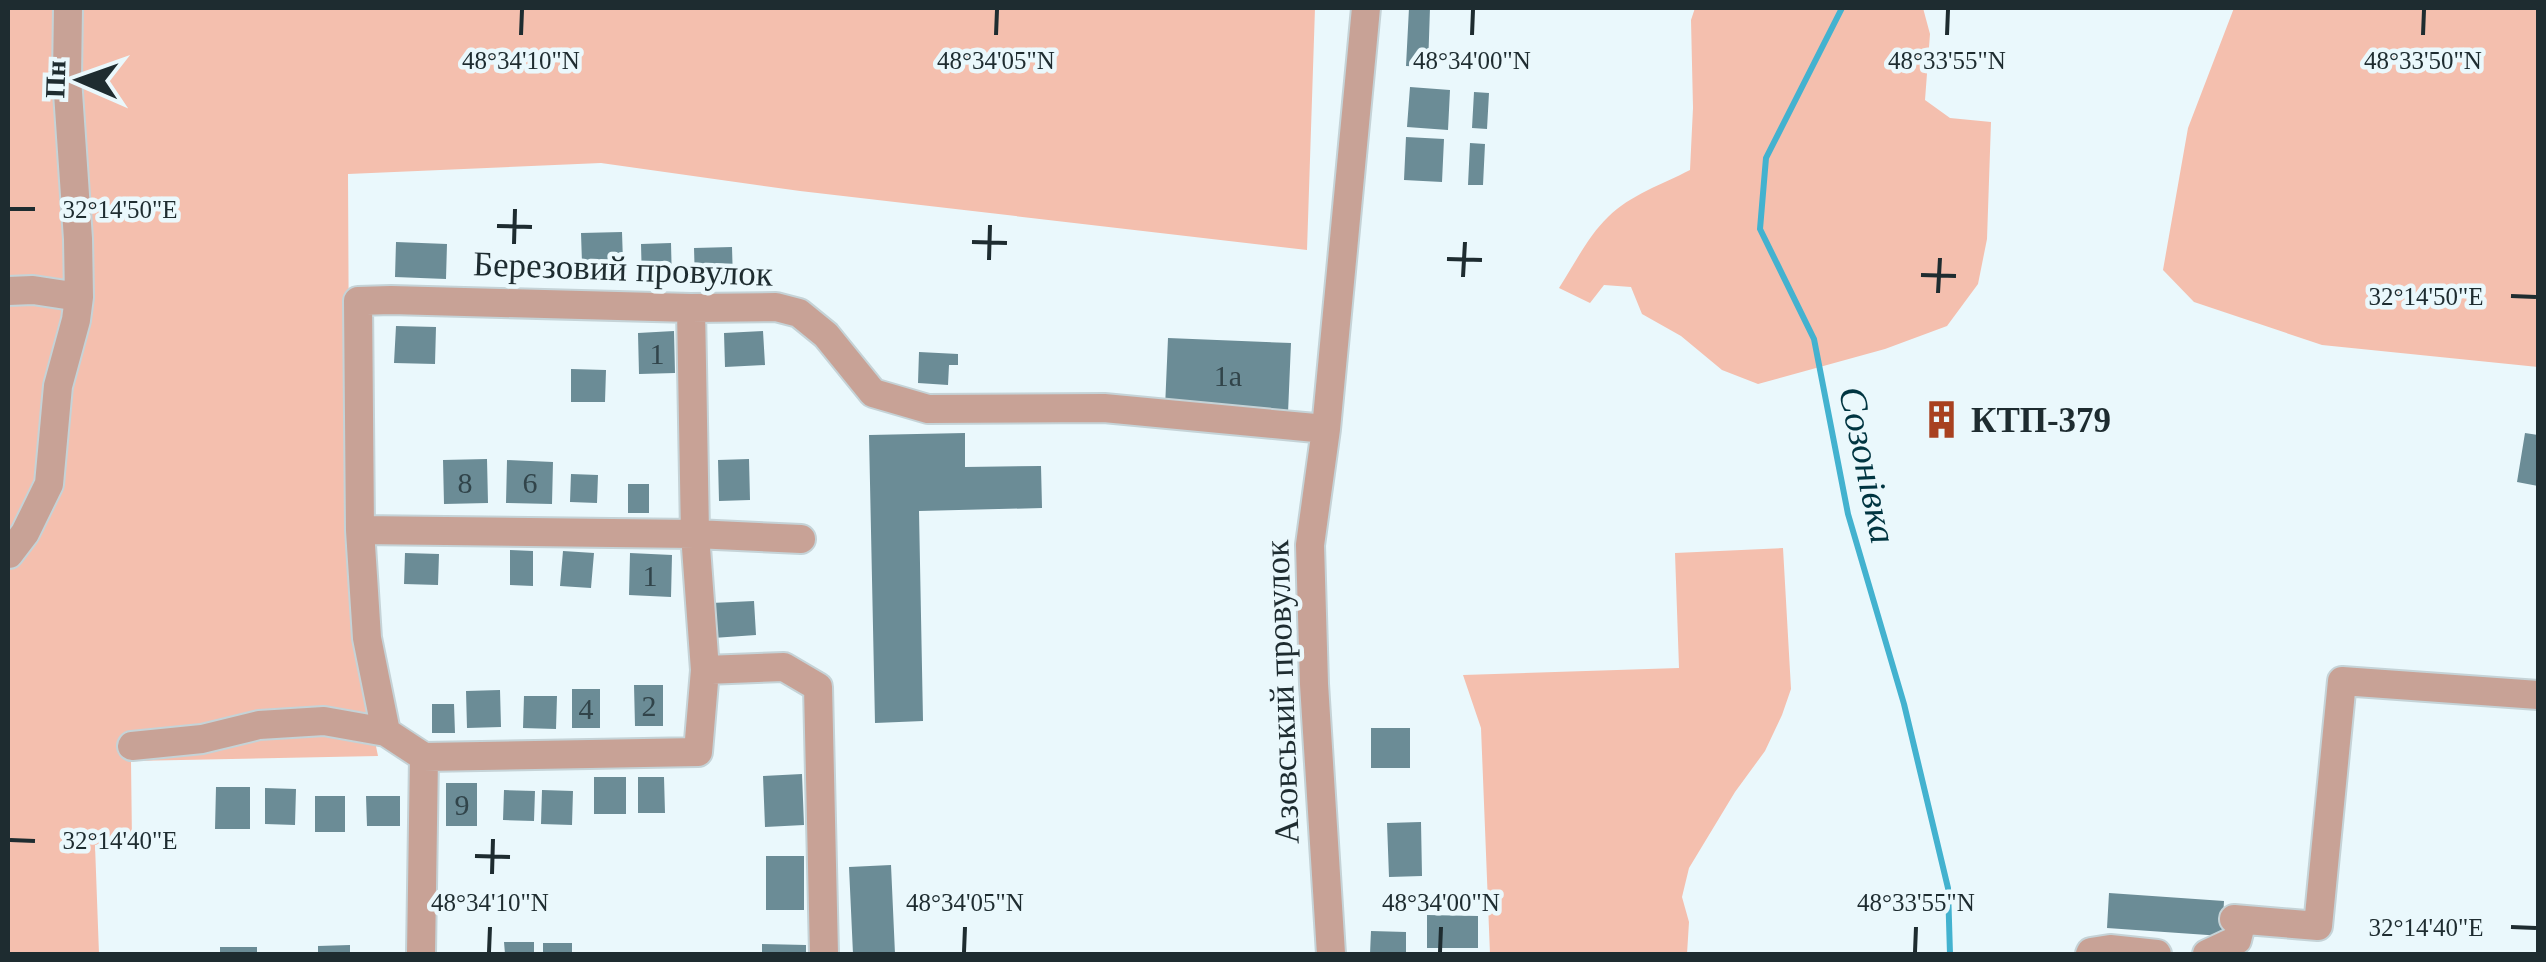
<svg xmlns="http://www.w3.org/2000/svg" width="2546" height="962" viewBox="0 0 2546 962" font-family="Georgia,serif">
<rect width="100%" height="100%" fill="#eaf8fc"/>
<path fill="#f4bfae" d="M8,8H1315L1307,250L800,191L601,163L348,174L350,577L369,712L378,756L131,761L132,842L95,845L99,954H8Z
M1695,8H1923L1930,34L1925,100L1950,118L1991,122L1987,239L1978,284L1947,326L1885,349L1758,384L1722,370L1681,336L1642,314L1631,287L1604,285L1590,303L1559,288C1574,265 1588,236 1608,217C1630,195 1663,184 1690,170L1693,108L1691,20Z
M2234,8H2538V367L2322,345L2194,302L2163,270L2188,128Z
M1783,548L1791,689L1782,715L1765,751L1735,792L1689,868L1682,897L1689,922L1687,954H1490L1481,728L1463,675L1679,668L1675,553Z"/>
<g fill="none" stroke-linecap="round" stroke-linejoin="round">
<path stroke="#43b2cf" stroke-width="6" d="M1842,8L1766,158L1760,229L1814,339L1848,514L1904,704L1948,888L1950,954"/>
</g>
<path fill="#6b8c96" d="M1409,8H1430L1428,67L1406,66Z
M1410,87L1450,90L1448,130L1407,127Z
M1474,92L1489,93L1487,129L1472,128Z
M1406,137L1444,139L1442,182L1404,180Z
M1470,143L1485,144L1483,185H1468Z
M622,232L623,262L582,263L581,233Z
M396,242L447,244L446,279L395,277Z
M671,243L672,283H642L641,244Z
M732,247L733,281L695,282L694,248Z
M396,326L436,327L435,364L394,363Z
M674,331L675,373L639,374L638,333Z
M763,331L765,365L725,367L724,333Z
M1168,338L1291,343L1288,413L1165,408Z
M919,352L958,354V365H949L948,385L918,383Z
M571,369L606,370L605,402H571Z
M965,433V467L1041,466L1042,508L919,511L923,721L875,723L869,435Z
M2525,433L2538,435V486L2517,482Z
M487,459L488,503L444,504L443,460Z
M749,459L750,500L719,501L718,460Z
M507,460L553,462L552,504L506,503Z
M571,474L598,475L597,503L570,502Z
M628,484H649V513H628Z
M510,550L533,551V586L510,585Z
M563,551L594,553L591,588L560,586Z
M405,553L439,554L438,585L404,584Z
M630,553L672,555L671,597L629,595Z
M754,601L756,635L713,638L711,603Z
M634,685H663V726H635Z
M572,689H600V728H572Z
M500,690L501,727L467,728L466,691Z
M524,696H557L556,729L523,728Z
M432,704H454L455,733H432Z
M1371,728H1410V768H1371Z
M802,774L804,825L765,827L763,776Z
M594,777H626V814H594Z
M638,777H664L665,813H638Z
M446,783H477V826H446Z
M216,787H250V829H215Z
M265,788L296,789L295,825L265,824Z
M504,790L535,791L534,821L503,820Z
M542,790L573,791L572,825L541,824Z
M315,796H345V832H315Z
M366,796H400V826H367Z
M1421,822L1422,876L1389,877L1387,823Z
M766,856H804V910H766Z
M891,865L895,954H853L849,867Z
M2109,893L2224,901L2222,936L2107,928Z
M1427,915L1478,916V948H1427Z
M1371,931L1406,932V954H1370Z
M504,942H534V954H505Z
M543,943H572V954H543Z
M762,944L806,945V954H762Z
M350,945V954H318V946Z
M220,947H257V954H220Z"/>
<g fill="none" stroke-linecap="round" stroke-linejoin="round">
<defs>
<path id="minor" d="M8,291L33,290L79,297
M360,530L695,534L801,539
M9,554L25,533L49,484L58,386L76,320L79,297L78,239L67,78L68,8
M705,670L784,667L818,687L824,954
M386,732L367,638L360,530L358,301L391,300L691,308L776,307L799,313L826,335L873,393L928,409L1104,408L1326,429
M132,746L202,739L259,725L324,721L386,732L424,757L698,752L705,670L695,534L691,308
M2234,919L2318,926L2342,681L2538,695
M421,954L424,757
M1331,954L1314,684L1310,545L1326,429L1366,8
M2090,954L2091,952L2110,949L2157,954
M2207,954L2237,940L2242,920"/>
</defs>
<use href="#minor" stroke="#c5d3d7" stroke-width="32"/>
<use href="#minor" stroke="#c8a296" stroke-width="28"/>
</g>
<path fill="none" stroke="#1e2c30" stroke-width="4" d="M521,35L522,10M996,35L997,10M1472,35L1473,10M1947,35L1948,10M2423,35L2424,10M10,209H35M497,226L532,227M972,242L1007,243M514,244L515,209M1447,259L1482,260M989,260L990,225M1921,275L1956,276M1463,277L1465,242M1938,293L1940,258M2511,296L2536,297M10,840L35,841M475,856L510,857M492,874L493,839M2511,927L2536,928M489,952L490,927M964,952L965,927M1440,952L1441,927M1915,952L1916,927"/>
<defs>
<symbol id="building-bare" viewBox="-9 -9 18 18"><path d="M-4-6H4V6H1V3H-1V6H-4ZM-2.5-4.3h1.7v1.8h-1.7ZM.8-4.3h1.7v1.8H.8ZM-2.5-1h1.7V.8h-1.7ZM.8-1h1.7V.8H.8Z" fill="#a84120" stroke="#eaf8fc" stroke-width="2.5" paint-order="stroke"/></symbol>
</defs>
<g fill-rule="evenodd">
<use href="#building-bare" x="1914" y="392" width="55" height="55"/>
</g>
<g text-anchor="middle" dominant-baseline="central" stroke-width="9" stroke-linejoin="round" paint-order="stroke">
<g font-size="30" fill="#31444a">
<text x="657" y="353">1</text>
<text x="1228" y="375">1а</text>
<text x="465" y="482">8</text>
<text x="530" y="482">6</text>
<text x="650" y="575">1</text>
<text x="649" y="705">2</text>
<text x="586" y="708">4</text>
<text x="462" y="804">9</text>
</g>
<g font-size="35" fill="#1e2c30" stroke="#eaf8fc">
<text transform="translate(623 269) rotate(2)">Березовий провулок</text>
<text transform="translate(1282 692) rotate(-92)">Азовський провулок</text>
</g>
<g font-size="35" font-weight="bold" fill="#1e2c30" stroke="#eaf8fc" text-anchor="start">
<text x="1971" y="420">КТП-379</text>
</g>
<g font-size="38" font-style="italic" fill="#003541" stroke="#eaf8fc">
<text transform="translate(1868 465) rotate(78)">Созонівка</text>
</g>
</g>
<g font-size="25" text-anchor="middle" fill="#1e2c30" stroke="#eaf8fc" stroke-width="9" stroke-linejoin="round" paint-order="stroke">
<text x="521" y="69">48°34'10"N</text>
<text x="996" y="69">48°34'05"N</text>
<text x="1472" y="69">48°34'00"N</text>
<text x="1947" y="69">48°33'55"N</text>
<text x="2423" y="69">48°33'50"N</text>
<text x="120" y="218">32°14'50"E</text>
<text x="2426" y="305">32°14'50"E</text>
<text x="120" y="849">32°14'40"E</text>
<text x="490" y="911">48°34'10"N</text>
<text x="965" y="911">48°34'05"N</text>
<text x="1441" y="911">48°34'00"N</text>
<text x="1916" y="911">48°33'55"N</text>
<text x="2426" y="936">32°14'40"E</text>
</g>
<rect width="2546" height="962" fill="none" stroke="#1e2c30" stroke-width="20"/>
<g transform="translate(80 80) rotate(272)" stroke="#eaf8fc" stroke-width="8" paint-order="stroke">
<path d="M0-8L18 38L0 25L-18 38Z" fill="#1e2c30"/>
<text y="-15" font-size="28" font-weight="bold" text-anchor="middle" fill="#1e2c30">Пн</text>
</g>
</svg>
